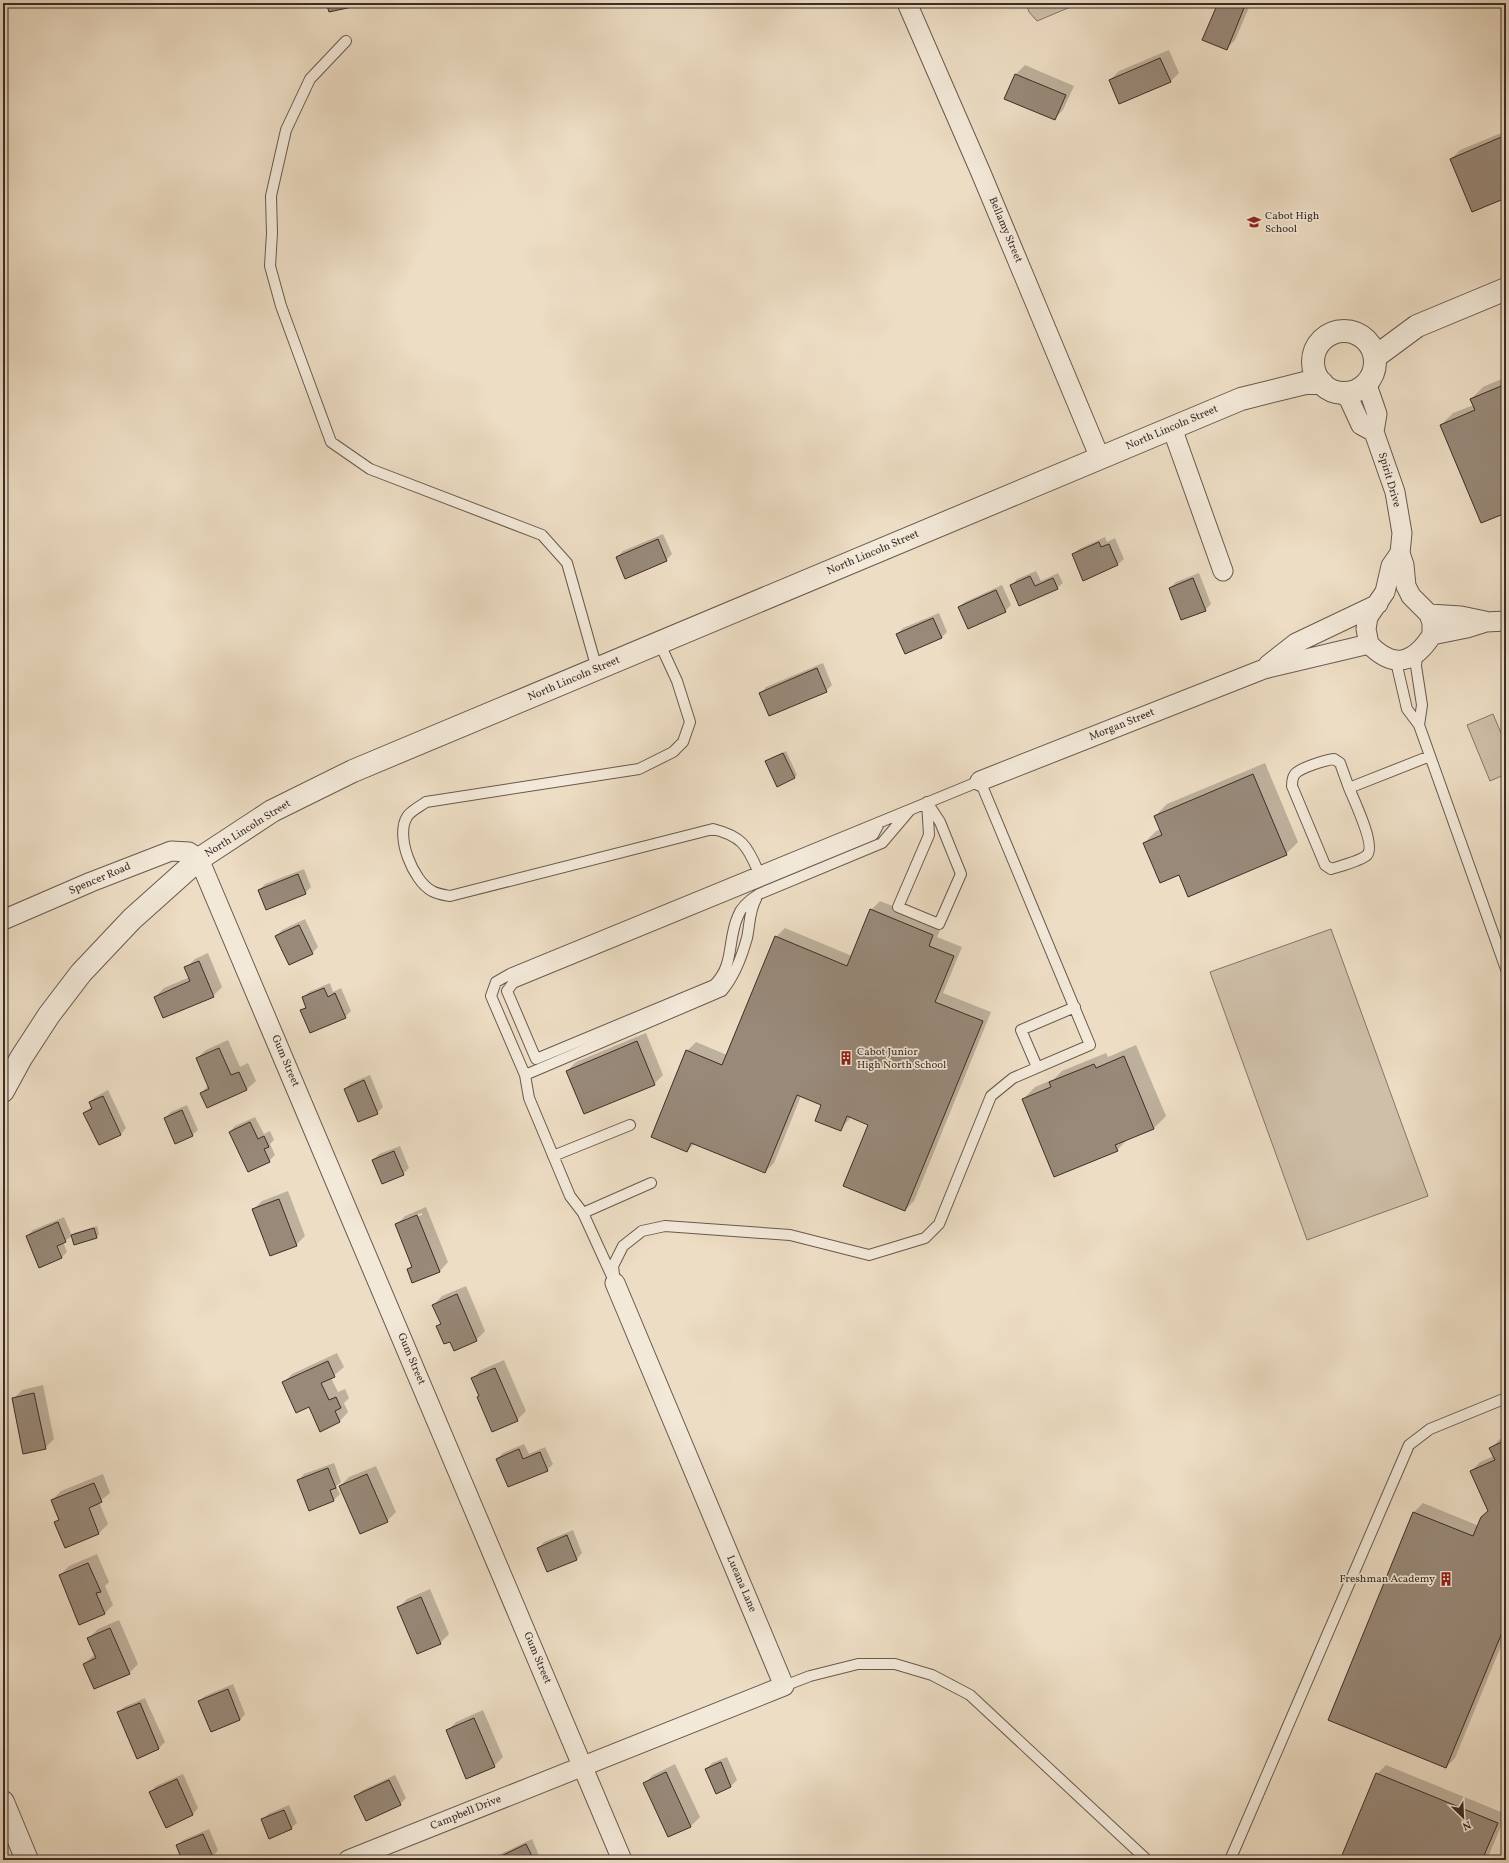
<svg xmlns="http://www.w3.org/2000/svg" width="1509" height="1863" viewBox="0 0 1509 1863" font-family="Vollkorn,serif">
<rect width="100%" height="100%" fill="#edddc4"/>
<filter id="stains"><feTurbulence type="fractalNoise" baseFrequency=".005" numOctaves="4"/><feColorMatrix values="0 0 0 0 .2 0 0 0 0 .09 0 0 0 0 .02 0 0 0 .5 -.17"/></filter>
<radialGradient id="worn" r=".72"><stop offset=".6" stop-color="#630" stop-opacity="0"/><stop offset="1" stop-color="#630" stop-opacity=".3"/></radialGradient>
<path fill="#cfbfa9" stroke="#857668" d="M1026,3H1080L1037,21L1029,12Z
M1493,714L1506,745V774L1490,781L1467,725Z
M1331,929L1428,1196L1307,1240L1210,972Z"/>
<path fill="#0003" fill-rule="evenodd" d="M1219,3H1251L1235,40L1226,49Z
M1169,50L1179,73L1170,82L1110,80L1119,71Z
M1025,65L1074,86L1063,110L1054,119L1006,99L1016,74Z
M1506,131V197L1451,159L1460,150Z
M1506,377V512L1441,425L1453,413L1474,405L1471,399L1483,387Z
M663,534L672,554L666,560L617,557L623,551Z
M1105,537L1107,542L1115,538L1124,559L1118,564L1084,579L1073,554L1079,549Z
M1036,571L1041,581L1058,573L1063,583L1057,588L1012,585L1017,579Z
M1199,573L1211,604L1205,610L1170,588L1176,582Z
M1002,585L1011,605L1005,611L959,607L965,602Z
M939,613L947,632L941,638L897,634L903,628Z
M823,663L832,685L826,691L761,693L766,687Z
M786,751L797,775L794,777L766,761Z
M1265,763L1298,842L1286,854L1179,874L1144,843L1156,831L1161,829L1155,816L1167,804Z
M304,869L311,887L305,893L259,890L265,884Z
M880,901L942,926L937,937L962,947L943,993L991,1012L914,1201L905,1210L869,1124L851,1117L840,1130L823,1105L801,1096L774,1163L765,1172L694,1144L687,1151V1051L696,1042L727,1055L776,937L785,928L852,956L871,910Z
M305,919L318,947L312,953L276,936L282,930Z
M208,953L222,987L213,996L155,997L164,988L190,977L186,968L195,959Z
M330,983L333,992L341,988L351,1011L345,1017L302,1011L306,1006L303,998L309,992Z
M646,1033L663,1075L654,1084L567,1071L576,1062Z
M228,1040L240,1067L248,1063L256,1081L247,1089L201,1093L209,1085L197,1058L206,1050Z
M1136,1045L1166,1116L1154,1128L1129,1138L1117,1150L1023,1099L1035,1087L1054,1079L1062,1071L1106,1053L1108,1057Z
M370,1075L383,1107L377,1113L345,1089L351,1083Z
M108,1090L126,1128L121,1134L99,1144L84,1113L92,1106L90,1102L95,1097Z
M187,1105L198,1130L192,1135L165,1118L171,1112Z
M255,1117L264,1134L270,1131L274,1140L270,1144L275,1155L269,1161L230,1132L235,1126Z
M400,1146L409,1168L403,1174L373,1160L379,1154Z
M288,1191L305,1236L296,1245L253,1210L262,1201Z
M426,1207L448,1262L440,1271L408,1270L412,1265L396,1225L405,1216ZM422,1213V1215L405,1221V1219Z
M64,1217L72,1236L74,1233L97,1226L99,1234L97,1237L75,1244L72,1236L63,1242L67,1252L62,1257L27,1236L33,1230ZM56,1241L62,1256H60L54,1242Z
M466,1286L485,1331L476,1340H451L437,1326L441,1323L434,1305L442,1296Z
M337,1353L344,1367L331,1378L338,1392L345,1389L349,1398L344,1403L348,1412L340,1421L309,1406L283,1383L292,1374Z
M504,1360L526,1411L517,1420L480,1395L473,1379L481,1370Z
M43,1385L54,1439L45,1448L13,1399L22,1390Z
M1506,1436V1634L1455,1758L1446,1767L1329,1720L1414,1512L1423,1503L1479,1526L1489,1511L1471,1471L1480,1462L1494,1456L1491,1448L1500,1439Z
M524,1444L529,1454L545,1447L553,1464L547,1470L497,1459L503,1453Z
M334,1463L341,1482L336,1486L340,1494L334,1500L310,1509L299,1480L304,1474Z
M376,1466L396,1512L387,1521L340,1486L349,1477Z
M103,1474L110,1493L99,1502L108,1524L99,1533L65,1546L55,1523L59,1519L52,1500L61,1491Z
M573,1530L582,1553L577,1559L539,1548L544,1542Z
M97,1554L109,1582L105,1586L113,1605L104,1614L60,1575L69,1566Z
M430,1589L449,1634L440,1643L398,1608L407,1599Z
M119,1620L138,1664L129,1673L84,1664L95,1654L89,1638L98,1629Z
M233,1684L245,1714L240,1720L199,1701L205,1696Z
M145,1698L165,1742L159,1748L137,1757L118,1713L124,1707Z
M483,1710L503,1757L494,1766L447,1731L456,1722Z
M727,1757L737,1780L731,1786L716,1792L706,1769L712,1763Z
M675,1764L700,1817L691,1826L669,1836L644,1784L653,1775Z
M1386,1765L1506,1814L1487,1860H1341L1377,1774Z
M183,1774L198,1808L193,1814L151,1792L156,1786Z
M395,1775L406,1798L400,1804L356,1797L361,1791Z
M289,1805L297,1823L291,1828L262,1820L268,1814Z
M209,1829L218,1850L214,1855L216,1860H183L177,1846L183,1840Z
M532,1839L541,1860H488Z"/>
<path fill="#988979" stroke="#3b2d28" d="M326,3H352V7L329,12Z
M1218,3H1246L1227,50L1202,40Z
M1160,58L1171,82L1119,104L1109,80Z
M1015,74L1066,95L1055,120L1004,99Z
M1506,135V198L1472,212L1450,159Z
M1506,384V513L1481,523L1440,425L1475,410L1470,399Z
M658,539L667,561L625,579L616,557Z
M1099,542L1101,547L1109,544L1118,565L1083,581L1072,554Z
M1030,576L1035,586L1053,578L1058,589L1019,606L1010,585Z
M1193,578L1206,611L1181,620L1169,588Z
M996,590L1006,612L968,629L958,607Z
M933,618L942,638L905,654L896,634Z
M817,668L827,692L769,716L759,693Z
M783,753L795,778L777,787L765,761Z
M1253,774L1287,855L1188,897L1179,875L1160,883L1143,843L1162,835L1154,816Z
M298,874L306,894L266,910L258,890Z
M870,909L933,935L929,946L954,956L935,1002L983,1021L905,1211L843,1186L868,1125L847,1116L841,1131L815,1121L821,1105L797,1095L765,1173L691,1143L687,1152L651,1137L686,1050L722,1065L775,936L847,966Z
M299,925L313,954L289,965L275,936Z
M199,961L214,997L163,1018L154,997L190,981L184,967Z
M324,988L328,997L335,993L346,1018L310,1033L300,1010L306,1008L302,997Z
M637,1041L655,1085L584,1114L566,1071Z
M219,1048L231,1075L239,1072L247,1090L207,1108L200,1093L209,1089L196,1058Z
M1124,1056L1154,1129L1115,1145L1118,1151L1054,1177L1022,1099L1051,1087L1049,1082L1094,1064L1096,1068Z
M364,1080L378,1114L358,1122L344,1089Z
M103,1096L121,1135L99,1145L83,1113L92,1109L89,1102Z
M182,1110L193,1136L175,1144L164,1118Z
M250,1122L258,1139L264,1136L269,1147L264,1149L270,1162L248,1172L229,1132Z
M394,1151L404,1175L382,1184L372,1160Z
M279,1199L297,1246L270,1256L252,1209Z
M417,1215L440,1272L412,1283L407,1269L412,1267L395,1224Z
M58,1222L66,1242L57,1246L62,1258L39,1268L26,1236Z
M94,1228L97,1238L74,1245L71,1235Z
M457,1294L477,1341L454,1351L450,1342L444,1344L436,1326L441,1324L432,1305Z
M328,1361L335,1377L321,1383L329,1400L336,1397L341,1408L335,1411L340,1422L320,1432L309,1407L296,1413L282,1382Z
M495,1368L518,1421L492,1432L477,1397L479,1396L471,1378Z
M34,1393L46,1449L23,1454L12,1398Z
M1506,1440V1623L1446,1768L1328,1720L1413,1512L1473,1536L1481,1517L1488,1511L1470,1471L1495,1460L1489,1448Z
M519,1449L523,1459L540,1452L548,1471L508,1487L496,1459Z
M328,1468L336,1488L330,1490L334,1501L309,1511L297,1480Z
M367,1474L388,1522L360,1534L339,1486Z
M94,1483L102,1502L89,1508L99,1534L65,1548L54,1522L59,1520L51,1500Z
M567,1535L577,1560L547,1572L537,1548Z
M88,1563L101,1592L96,1593L105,1614L79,1625L59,1575Z
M421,1597L441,1644L417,1654L397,1607Z
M110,1628L130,1674L94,1689L83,1664L96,1658L87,1638Z
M228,1689L240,1720L211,1732L198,1701Z
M140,1703L159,1749L137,1759L117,1712Z
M474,1718L495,1767L466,1779L446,1730Z
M721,1762L731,1787L716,1794L705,1769Z
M666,1772L691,1827L668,1837L643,1783Z
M1376,1773L1498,1823L1482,1860H1340Z
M177,1779L193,1815L166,1828L149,1792Z
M389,1780L401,1805L366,1821L354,1796Z
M284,1810L292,1829L269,1839L261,1819Z
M203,1834L213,1857L208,1860H182L176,1845Z
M526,1844L534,1860H493Z"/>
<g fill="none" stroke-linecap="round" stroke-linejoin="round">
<defs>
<path id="service" d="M346,41L310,79L286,130L271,196L272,233L270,266L281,306L331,442L370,469L542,535L567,563L597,669
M659,642L677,681L690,722L683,742L673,752L639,769L426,802C421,806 410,811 407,817C395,836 413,881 432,891C437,894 444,895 450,896L713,829C741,836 747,845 758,871
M1417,654L1416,666L1422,705L1419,725
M1392,659L1397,666L1407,709L1419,725L1506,969
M980,781L1090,1045L1013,1078L991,1096L939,1224L925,1238L869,1255L790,1235L665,1226L642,1231L623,1246L613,1266L615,1283L583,1213L570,1196L529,1098L525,1075L491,996L496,982L510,974Z
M1349,788C1354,800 1376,846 1367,855C1361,861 1340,866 1331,869L1325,865L1292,786C1292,782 1292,778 1295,774C1300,768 1325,760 1334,759L1340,763L1349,788L1430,756
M927,802L940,822L961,874L939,924L898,907L929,835Z
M880,822L873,835L513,983L507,991L536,1059L714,985C735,965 727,940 738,916C741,907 751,899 759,894L882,843L910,810
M1037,1067L1021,1030L1075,1007
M525,1075L722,991C734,977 742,956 747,938C750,924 749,912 756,899
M553,1156L630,1125
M583,1213L651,1183
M784,1686L810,1676L858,1664H895L932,1675L970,1695L1147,1860
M1230,1860L1409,1445L1430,1429L1506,1398"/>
<path id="minor" d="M907,3L981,173L1100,458
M1369,381L1368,388L1377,414L1374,432L1395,492L1402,533L1400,553L1404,565L1406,586L1411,596L1429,614L1432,623V635
M1341,392L1349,399L1361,425L1374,432
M1172,428L1223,571
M1429,614L1461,616L1485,621
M1369,644C1394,670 1414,663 1432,635L1467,628L1486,622L1506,621
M1369,644L1366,629L1368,617L1385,592L1391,566L1400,553
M1268,665L1296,643L1378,604
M980,781L1264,669L1369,644
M3,920L91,882L171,851L189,852L199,859L622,1860
M348,1860L784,1686L615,1283"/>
<path id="tertiary" d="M1313 362a31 31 0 1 1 62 0a31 31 0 1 1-62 0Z
M1375,357L1417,326L1506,289
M3,1091L21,1058L49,1015L81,973L132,919L199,859L272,811L353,771L1241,399L1305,383H1322
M3,1802L27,1860"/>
</defs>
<use href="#service" stroke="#68594f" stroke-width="12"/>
<use href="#minor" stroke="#68594f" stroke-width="21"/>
<use href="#tertiary" stroke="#68594f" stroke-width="24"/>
<use href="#service" stroke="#f3e9d9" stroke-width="10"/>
<use href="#minor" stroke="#f3e9d9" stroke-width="19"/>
<use href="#tertiary" stroke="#f3e9d9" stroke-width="22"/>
</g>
<defs>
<symbol id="school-bare" viewBox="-9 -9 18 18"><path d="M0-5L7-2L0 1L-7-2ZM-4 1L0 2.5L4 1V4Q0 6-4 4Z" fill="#8f2418" stroke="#f3e9d9" stroke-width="2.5" paint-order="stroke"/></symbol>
<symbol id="building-bare" viewBox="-9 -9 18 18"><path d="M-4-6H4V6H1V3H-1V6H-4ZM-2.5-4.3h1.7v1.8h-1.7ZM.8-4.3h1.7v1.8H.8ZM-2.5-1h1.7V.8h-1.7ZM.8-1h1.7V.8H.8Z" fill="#8f2418" stroke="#f3e9d9" stroke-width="2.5" paint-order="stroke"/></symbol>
</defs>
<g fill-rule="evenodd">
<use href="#school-bare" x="1244" y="212" width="20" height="20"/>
<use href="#building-bare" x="836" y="1048" width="20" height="20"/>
<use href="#building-bare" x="1436" y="1569" width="20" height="20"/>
</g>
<g text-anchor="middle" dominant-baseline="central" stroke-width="3.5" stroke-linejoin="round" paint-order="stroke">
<g font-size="11" fill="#3b2d28" stroke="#f3e9d9" text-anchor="start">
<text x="1265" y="216">Cabot High<tspan x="1265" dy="13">School</tspan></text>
<text x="857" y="1052">Cabot Junior<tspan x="857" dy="13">High North School</tspan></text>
<text x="1435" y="1579" text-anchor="end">Freshman Academy</text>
</g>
<g font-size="11" fill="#3b2d28" stroke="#f3e9d9">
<text transform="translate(1005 230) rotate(67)">Bellamy Street</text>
<text transform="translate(1172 428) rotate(-23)">North Lincoln Street</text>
<text transform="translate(1389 480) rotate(74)">Spirit Drive</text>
<text transform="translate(873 553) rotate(-23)">North Lincoln Street</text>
<text transform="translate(574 679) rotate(-23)">North Lincoln Street</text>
<text transform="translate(1122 725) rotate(-22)">Morgan Street</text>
<text transform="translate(248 829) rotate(-32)">North Lincoln Street</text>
<text transform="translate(100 879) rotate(-23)">Spencer Road</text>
<text transform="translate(285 1061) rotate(67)">Gum Street</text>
<text transform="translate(411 1359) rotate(67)">Gum Street</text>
<text transform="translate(741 1584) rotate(67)">Lueana Lane</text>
<text transform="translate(537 1658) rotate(67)">Gum Street</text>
<text transform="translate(466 1813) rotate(-22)">Campbell Drive</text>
</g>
</g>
<rect width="1509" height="1863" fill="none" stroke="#edddc4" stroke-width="16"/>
<rect x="4" y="4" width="1501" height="1855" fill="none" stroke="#3b2d28" stroke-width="2"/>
<rect x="8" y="8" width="1493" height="1847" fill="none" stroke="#3b2d28"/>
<g transform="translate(1463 1817) rotate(156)" stroke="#f3e9d9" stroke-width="3" paint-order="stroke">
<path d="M0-3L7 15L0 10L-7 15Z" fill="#3b2d28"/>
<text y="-6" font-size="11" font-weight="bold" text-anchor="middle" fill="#3b2d28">N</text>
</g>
<rect width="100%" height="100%" filter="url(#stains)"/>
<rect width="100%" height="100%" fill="url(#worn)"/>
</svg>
